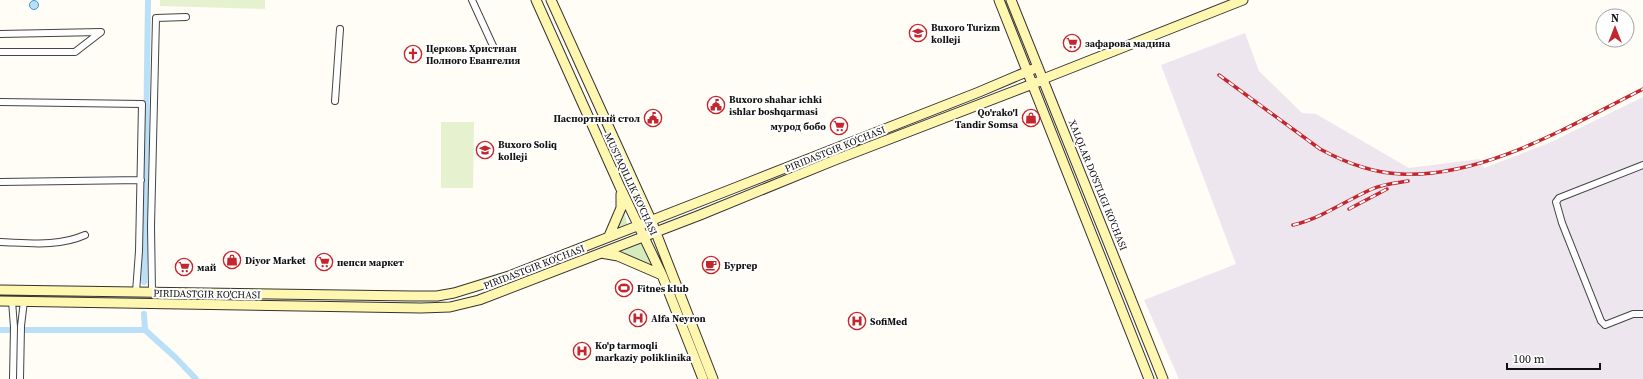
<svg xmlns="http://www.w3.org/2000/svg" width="1643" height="379" viewBox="0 0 1643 379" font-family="'Source Serif 4',serif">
<rect width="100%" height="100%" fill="#fffdf5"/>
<path fill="#eee6ef" d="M1245,33L1259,71L1302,113L1316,114L1409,168L1479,159L1484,168L1549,143L1643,97V379H1179L1144,300L1236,264L1161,65Z"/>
<path fill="#d5ebbd" d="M624,210L627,224L616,229Z
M642,243L656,270L618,252Z"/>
<path fill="#e6f2cf" d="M160,0H265V9L160,6Z
M441,122H474L473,188H441Z"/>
<path fill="#b9e0f7" stroke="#3f96cf" d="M29.5 5a4.5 4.5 0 1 1 9 0a4.5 4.5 0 1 1-9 0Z"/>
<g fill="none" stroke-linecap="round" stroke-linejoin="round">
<path stroke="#b9e0f7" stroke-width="6" d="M144,282L148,0
M144,314L145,330L176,358L196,379
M0,330H145"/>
<defs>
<path id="street" d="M472,0L494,48
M0,34L101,32L75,52H0
M335,101L340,29
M0,102L142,104L139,251L136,292
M1643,165L1559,198L1556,202L1562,223L1601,321L1605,325L1633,314H1643
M0,182L141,180
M0,242C29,243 58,247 85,235
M152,292L151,226L156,18L186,17
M12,301L14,327L13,379
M20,379L21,326L24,301"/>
<path id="secondary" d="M536,0L620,187L662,275L703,379
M551,0L651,220L713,379
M999,0L1149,379
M1011,0L1163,379
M1043,79L1243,0
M609,236L621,208V194
M601,253L618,256L662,275
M0,290L412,296H437L454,293L509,276L737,187L979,92L1038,67
M0,301L421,308L450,307L479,300L700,215L835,160L1043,80"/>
</defs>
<use href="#street" stroke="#444" stroke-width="8"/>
<use href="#secondary" stroke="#333" stroke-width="11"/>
<use href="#street" stroke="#fff" stroke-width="6"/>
<use href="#secondary" stroke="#fff6b0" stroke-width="9"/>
<defs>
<path id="rail" d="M1219,75L1320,149C1344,162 1373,173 1401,174C1484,178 1571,125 1643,89
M1349,209L1387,189
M1293,225C1322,218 1345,201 1372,189C1383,184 1396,183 1408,181"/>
</defs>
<use href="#rail" stroke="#c4262e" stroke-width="3.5"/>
<use href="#rail" stroke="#fff" stroke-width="2" stroke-dasharray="6" stroke-linecap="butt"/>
</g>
<defs>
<symbol id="university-ring" viewBox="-11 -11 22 22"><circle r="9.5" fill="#fff" stroke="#c4262e" stroke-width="1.5"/><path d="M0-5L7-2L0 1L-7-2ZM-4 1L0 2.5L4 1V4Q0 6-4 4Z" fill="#c4262e"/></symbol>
<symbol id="supermarket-ring" viewBox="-11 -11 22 22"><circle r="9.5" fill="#fff" stroke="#c4262e" stroke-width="1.5"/><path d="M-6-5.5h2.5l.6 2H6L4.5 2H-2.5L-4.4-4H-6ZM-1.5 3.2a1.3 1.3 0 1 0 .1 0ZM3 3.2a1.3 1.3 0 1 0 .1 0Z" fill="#c4262e"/></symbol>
<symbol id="church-ring" viewBox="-11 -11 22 22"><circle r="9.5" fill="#fff" stroke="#c4262e" stroke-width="1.5"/><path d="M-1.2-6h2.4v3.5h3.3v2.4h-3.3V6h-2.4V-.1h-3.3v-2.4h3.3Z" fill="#c4262e"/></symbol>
<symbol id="civic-ring" viewBox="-11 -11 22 22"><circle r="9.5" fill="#fff" stroke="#c4262e" stroke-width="1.5"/><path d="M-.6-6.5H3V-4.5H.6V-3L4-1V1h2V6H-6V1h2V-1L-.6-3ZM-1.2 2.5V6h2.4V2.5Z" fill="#c4262e"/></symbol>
<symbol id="shop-ring" viewBox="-11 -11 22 22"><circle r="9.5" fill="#fff" stroke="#c4262e" stroke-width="1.5"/><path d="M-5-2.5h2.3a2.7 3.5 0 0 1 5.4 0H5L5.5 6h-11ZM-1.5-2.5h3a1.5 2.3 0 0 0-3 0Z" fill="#c4262e"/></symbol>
<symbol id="cafe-ring" viewBox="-11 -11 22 22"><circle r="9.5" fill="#fff" stroke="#c4262e" stroke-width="1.5"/><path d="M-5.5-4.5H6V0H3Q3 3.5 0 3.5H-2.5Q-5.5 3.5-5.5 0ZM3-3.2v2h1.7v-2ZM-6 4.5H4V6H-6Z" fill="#c4262e"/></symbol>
<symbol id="stadium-ring" viewBox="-11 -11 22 22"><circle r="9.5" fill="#fff" stroke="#c4262e" stroke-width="1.5"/><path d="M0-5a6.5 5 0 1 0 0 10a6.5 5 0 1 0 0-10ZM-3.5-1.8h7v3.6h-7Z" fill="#c4262e"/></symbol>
<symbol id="hospital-ring" viewBox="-11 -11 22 22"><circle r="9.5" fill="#fff" stroke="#c4262e" stroke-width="1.5"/><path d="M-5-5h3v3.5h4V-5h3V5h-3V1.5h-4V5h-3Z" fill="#c4262e"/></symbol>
</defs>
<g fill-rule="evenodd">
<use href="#university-ring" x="908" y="23" width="20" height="20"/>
<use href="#supermarket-ring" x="1062" y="33" width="20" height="20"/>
<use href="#church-ring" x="403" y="44" width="20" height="20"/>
<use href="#civic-ring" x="706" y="95" width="20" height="20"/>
<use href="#civic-ring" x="643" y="108" width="20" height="20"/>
<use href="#shop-ring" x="1021" y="108" width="20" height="20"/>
<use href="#supermarket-ring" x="829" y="116" width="20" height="20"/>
<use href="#university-ring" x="475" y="140" width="20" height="20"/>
<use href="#shop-ring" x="222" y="250" width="20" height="20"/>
<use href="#supermarket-ring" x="314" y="252" width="20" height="20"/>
<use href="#cafe-ring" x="701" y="255" width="20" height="20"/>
<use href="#supermarket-ring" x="174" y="257" width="20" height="20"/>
<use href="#stadium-ring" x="614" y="278" width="20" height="20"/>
<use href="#hospital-ring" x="628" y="308" width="20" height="20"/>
<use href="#hospital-ring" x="847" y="311" width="20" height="20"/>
<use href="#hospital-ring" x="572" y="341" width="20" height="20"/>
</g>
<g text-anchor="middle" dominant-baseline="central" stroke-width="4" stroke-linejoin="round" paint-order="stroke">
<g font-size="10" font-weight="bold" fill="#111" stroke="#fff" text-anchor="start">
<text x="931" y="27">Buxoro Turizm<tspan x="931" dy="12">kolleji</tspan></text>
<text x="1085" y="43">зафарова мадина</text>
<text x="426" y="48">Церковь Христиан<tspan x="426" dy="12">Полного Евангелия</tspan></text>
<text x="729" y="99">Buxoro shahar ichki<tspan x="729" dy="12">ishlar boshqarmasi</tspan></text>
<text x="1018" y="112" text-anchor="end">Qo'rako'l<tspan x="1018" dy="12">Tandir Somsa</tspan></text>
<text x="640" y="118" text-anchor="end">Паспортный стол</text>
<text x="826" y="126" text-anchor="end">мурод бобо</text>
<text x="498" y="144">Buxoro Soliq<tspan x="498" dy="12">kolleji</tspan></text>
<text x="245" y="260">Diyor Market</text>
<text x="337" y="262">пепси маркет</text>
<text x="724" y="265">Бургер</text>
<text x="197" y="267">май</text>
<text x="637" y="288">Fitnes klub</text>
<text x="651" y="318">Alfa Neyron</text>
<text x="870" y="321">SofiMed</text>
<text x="595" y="345">Ko'p tarmoqli<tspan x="595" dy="12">markaziy poliklinika</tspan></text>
</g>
<g font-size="10" fill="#111" stroke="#fff">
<text transform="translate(835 149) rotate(-22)">PIRIDASTGIR KO'CHASI</text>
<text transform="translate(631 184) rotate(65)">MUSTAQILLIK KO'CHASI</text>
<text transform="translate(1098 185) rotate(68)">XALQLAR DO'STLIGI KO'CHASI</text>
<text transform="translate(534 267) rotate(-21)">PIRIDASTGIR KO'CHASI</text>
<text transform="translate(207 294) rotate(1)">PIRIDASTGIR KO'CHASI</text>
</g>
</g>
<g transform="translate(1615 28)"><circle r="19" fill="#ffffff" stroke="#a0a0a0"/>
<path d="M0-3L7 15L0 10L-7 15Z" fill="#c4262e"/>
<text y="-6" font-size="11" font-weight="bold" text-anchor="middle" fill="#111111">N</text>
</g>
<path d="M1507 363v6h93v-6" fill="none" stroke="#111111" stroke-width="2"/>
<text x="1513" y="363" font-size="12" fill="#111111" stroke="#ffffff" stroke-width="3" paint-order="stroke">100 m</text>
</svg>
